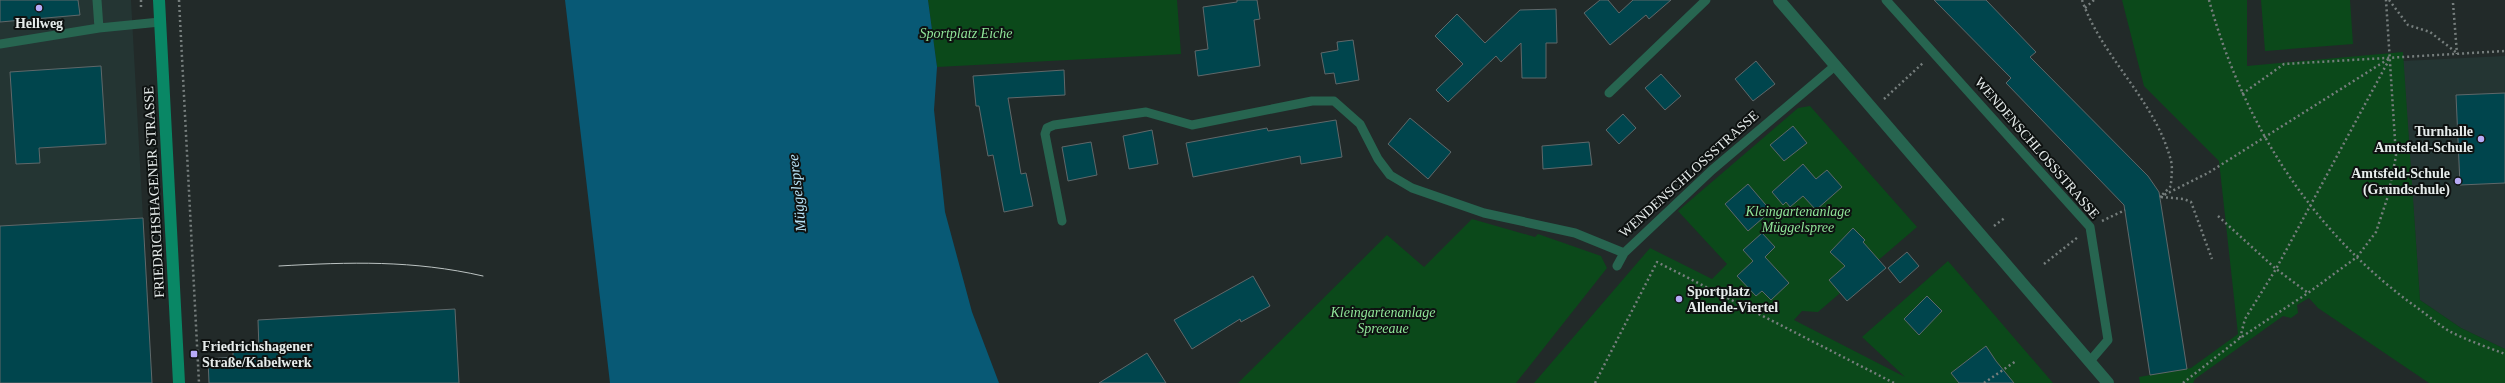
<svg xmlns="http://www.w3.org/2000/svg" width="2505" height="383" viewBox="0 0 2505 383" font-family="'Times New Roman',serif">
<rect width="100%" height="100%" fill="#222a29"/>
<path fill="#243533" d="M0,0H131L152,383H0Z
M2505,56V349L2461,328L2420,300L2403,61Z"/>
<path fill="#0b491a" d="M928,0H1177L1181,54L937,67Z
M2122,0H2247V66L2403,52L2420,300L2461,328L2505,349V383H2429L2318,308L2309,298L2297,305L2298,313L2291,318L2283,316L2195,379L2193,383H2140L2139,377L2191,368L2238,334L2219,161L2144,86Z
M2261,0H2350L2353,44L2265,51Z
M1810,106L1917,227L1818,312L1802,311L1794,320L1905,377L1862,337L1948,261L2053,383H1534L1650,248L1712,279L1727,264L1678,211L1798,108Z
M1472,219L1535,237L1538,234L1601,256L1607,268L1516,383H1238L1387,235L1424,267Z"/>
<path fill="#085975" d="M565,0H928L937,67L934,110L945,212L972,312L999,383H610Z"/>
<path fill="#00454d" stroke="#5f686a" d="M0,0H78L80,15L0,22Z
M1237,0H1257L1260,19L1254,20L1260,66L1198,76L1195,51L1208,49L1203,7L1237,2Z
M1600,0H1608L1619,13L1633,0H1671L1649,19L1646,15L1610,45L1584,13Z
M1934,0H1986L2036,52L2030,57L2148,176L2159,192L2187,369L2150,375L2124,205L2006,83L2011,78Z
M1556,9L1557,43H1546V78H1522L1521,43L1501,62L1496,56L1448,102L1436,90L1463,64L1435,36L1457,14L1485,43L1520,10Z
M1353,40L1359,80L1336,84L1334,73L1325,74L1321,53L1338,50L1337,42Z
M1756,61L1775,84L1753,101L1735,79Z
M101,66L106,144L39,148L40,163L16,164L10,72Z
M1064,70L1065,95L1008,98L1021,174L1026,173L1033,206L1004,212L993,155L988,156L979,106H976L973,76Z
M1661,74L1681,96L1665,110L1645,88Z
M2505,93V183L2460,185L2456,95Z
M1623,114L1636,128L1619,144L1606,130Z
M1410,118L1451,152L1428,179L1388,144Z
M1336,120L1342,157L1301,164L1300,156L1193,177L1186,143L1267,128L1268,131Z
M1793,126L1807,143L1784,161L1770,145Z
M1152,130L1158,164L1129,169L1123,136Z
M1091,142L1097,175L1068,181L1062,147Z
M1589,142L1592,165L1543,169L1542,146Z
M1803,164L1816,179L1827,170L1842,187L1816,210L1803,196L1790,207L1786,202L1783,205L1772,192Z
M1748,184L1771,211L1748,231L1725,204Z
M143,218L152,383H0V226Z
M1853,228L1865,240L1863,242L1886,268L1847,301L1829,280L1845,266L1830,252Z
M1762,233L1775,247L1765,257L1789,283L1771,300L1762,291L1756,296L1737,276L1753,261L1743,250Z
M1907,252L1919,266L1900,283L1888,268Z
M1253,276L1270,306L1241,322L1240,319L1192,349L1174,320Z
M1927,296L1942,311L1919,335L1904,319Z
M455,309L459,383H209L208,359L233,357V351L259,350L258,320Z
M1986,346L1996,361L2014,383H1959L1951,373Z
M1147,353L1166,383H1099Z"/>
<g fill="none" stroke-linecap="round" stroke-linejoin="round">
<path stroke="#767e7d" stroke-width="2.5" stroke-dasharray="2 3" stroke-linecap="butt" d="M141,0V9
M179,0L199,383
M2082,0C2102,58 2156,101 2171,161C2173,169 2171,178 2171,186L2162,195
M2209,0C2243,122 2309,228 2412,304C2424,312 2436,323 2449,331C2466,340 2487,347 2505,354
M2389,0L2408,25L2430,32L2457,53
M2453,3L2457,54
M2085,8L2094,0
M2242,94L2284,64L2505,51
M1884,99L1924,62
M2160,197L2208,173L2390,58
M2161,197L2184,199L2191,202L2212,259
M2218,216L2276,269L2308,293
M2102,221L2125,210
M1994,226L2006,217
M2044,264L2078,237
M2240,338L2245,319L2276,269L2390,58
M1595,383L1657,262L1894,383
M1984,383L2016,361
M2183,383L2240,338L2308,293L2357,257L2376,232L2388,196L2396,156L2386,0"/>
<path stroke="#276550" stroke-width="9" d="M97,0L99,28
M1886,0L2090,227L2108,340L2090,361
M0,44L99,28L160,22
M1609,93L1706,0
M1062,221L1045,134L1047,128L1054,125L1146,112L1192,125L1312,101H1334L1360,124L1378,159L1390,175L1412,188L1484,213L1575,233L1624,253
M1617,266L1624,253L1712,170L1836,65"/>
<path stroke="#276550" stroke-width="12" d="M1779,0L2108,383"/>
<path stroke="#098765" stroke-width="12" d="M159,0L179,383"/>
<path stroke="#bcc3c2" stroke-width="1" d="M279,266C350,262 413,260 483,276"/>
</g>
<g fill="#b7abf7" stroke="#0e1211" stroke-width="1.5">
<circle cx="39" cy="8" r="4"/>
<circle cx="2481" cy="139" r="4"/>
<circle cx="2458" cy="181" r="4"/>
<circle cx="1679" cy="299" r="4"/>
<rect x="190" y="350" width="8" height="8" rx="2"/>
</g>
<g text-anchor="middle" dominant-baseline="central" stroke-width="4" stroke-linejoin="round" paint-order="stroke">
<g font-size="14" font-weight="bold" fill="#e6eceb" stroke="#0e1211" text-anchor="end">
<text x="39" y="23" text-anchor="middle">Hellweg</text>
<text x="2473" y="131">Turnhalle<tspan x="2473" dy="16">Amtsfeld-Schule</tspan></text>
<text x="2450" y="173">Amtsfeld-Schule<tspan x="2450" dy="16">(Grundschule)</tspan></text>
<text x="1687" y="291" text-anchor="start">Sportplatz<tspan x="1687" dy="16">Allende-Viertel</tspan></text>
<text x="202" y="346" text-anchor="start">Friedrichshagener<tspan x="202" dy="16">Straße/Kabelwerk</tspan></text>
</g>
<g font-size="14" font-style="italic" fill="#8fe498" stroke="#0e1211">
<text x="966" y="33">Sportplatz Eiche</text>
<text x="1798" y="211">Kleingartenanlage<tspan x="1798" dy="16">Müggelspree</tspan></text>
<text x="1383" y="312">Kleingartenanlage<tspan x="1383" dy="16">Spreeaue</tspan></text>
</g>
<g font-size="14" fill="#e6eceb" stroke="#0e1211">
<text transform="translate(2037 148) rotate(49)">WENDENSCHLOSSSTRASSE</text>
<text transform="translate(1689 174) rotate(-42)">WENDENSCHLOSSSTRASSE</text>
<text transform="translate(154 192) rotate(-93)">FRIEDRICHSHAGENER STRASSE</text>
</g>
<g font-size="15" font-style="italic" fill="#b9e4f9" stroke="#0e1211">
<text transform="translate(797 193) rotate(-96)">Müggelspree</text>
</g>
</g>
</svg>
